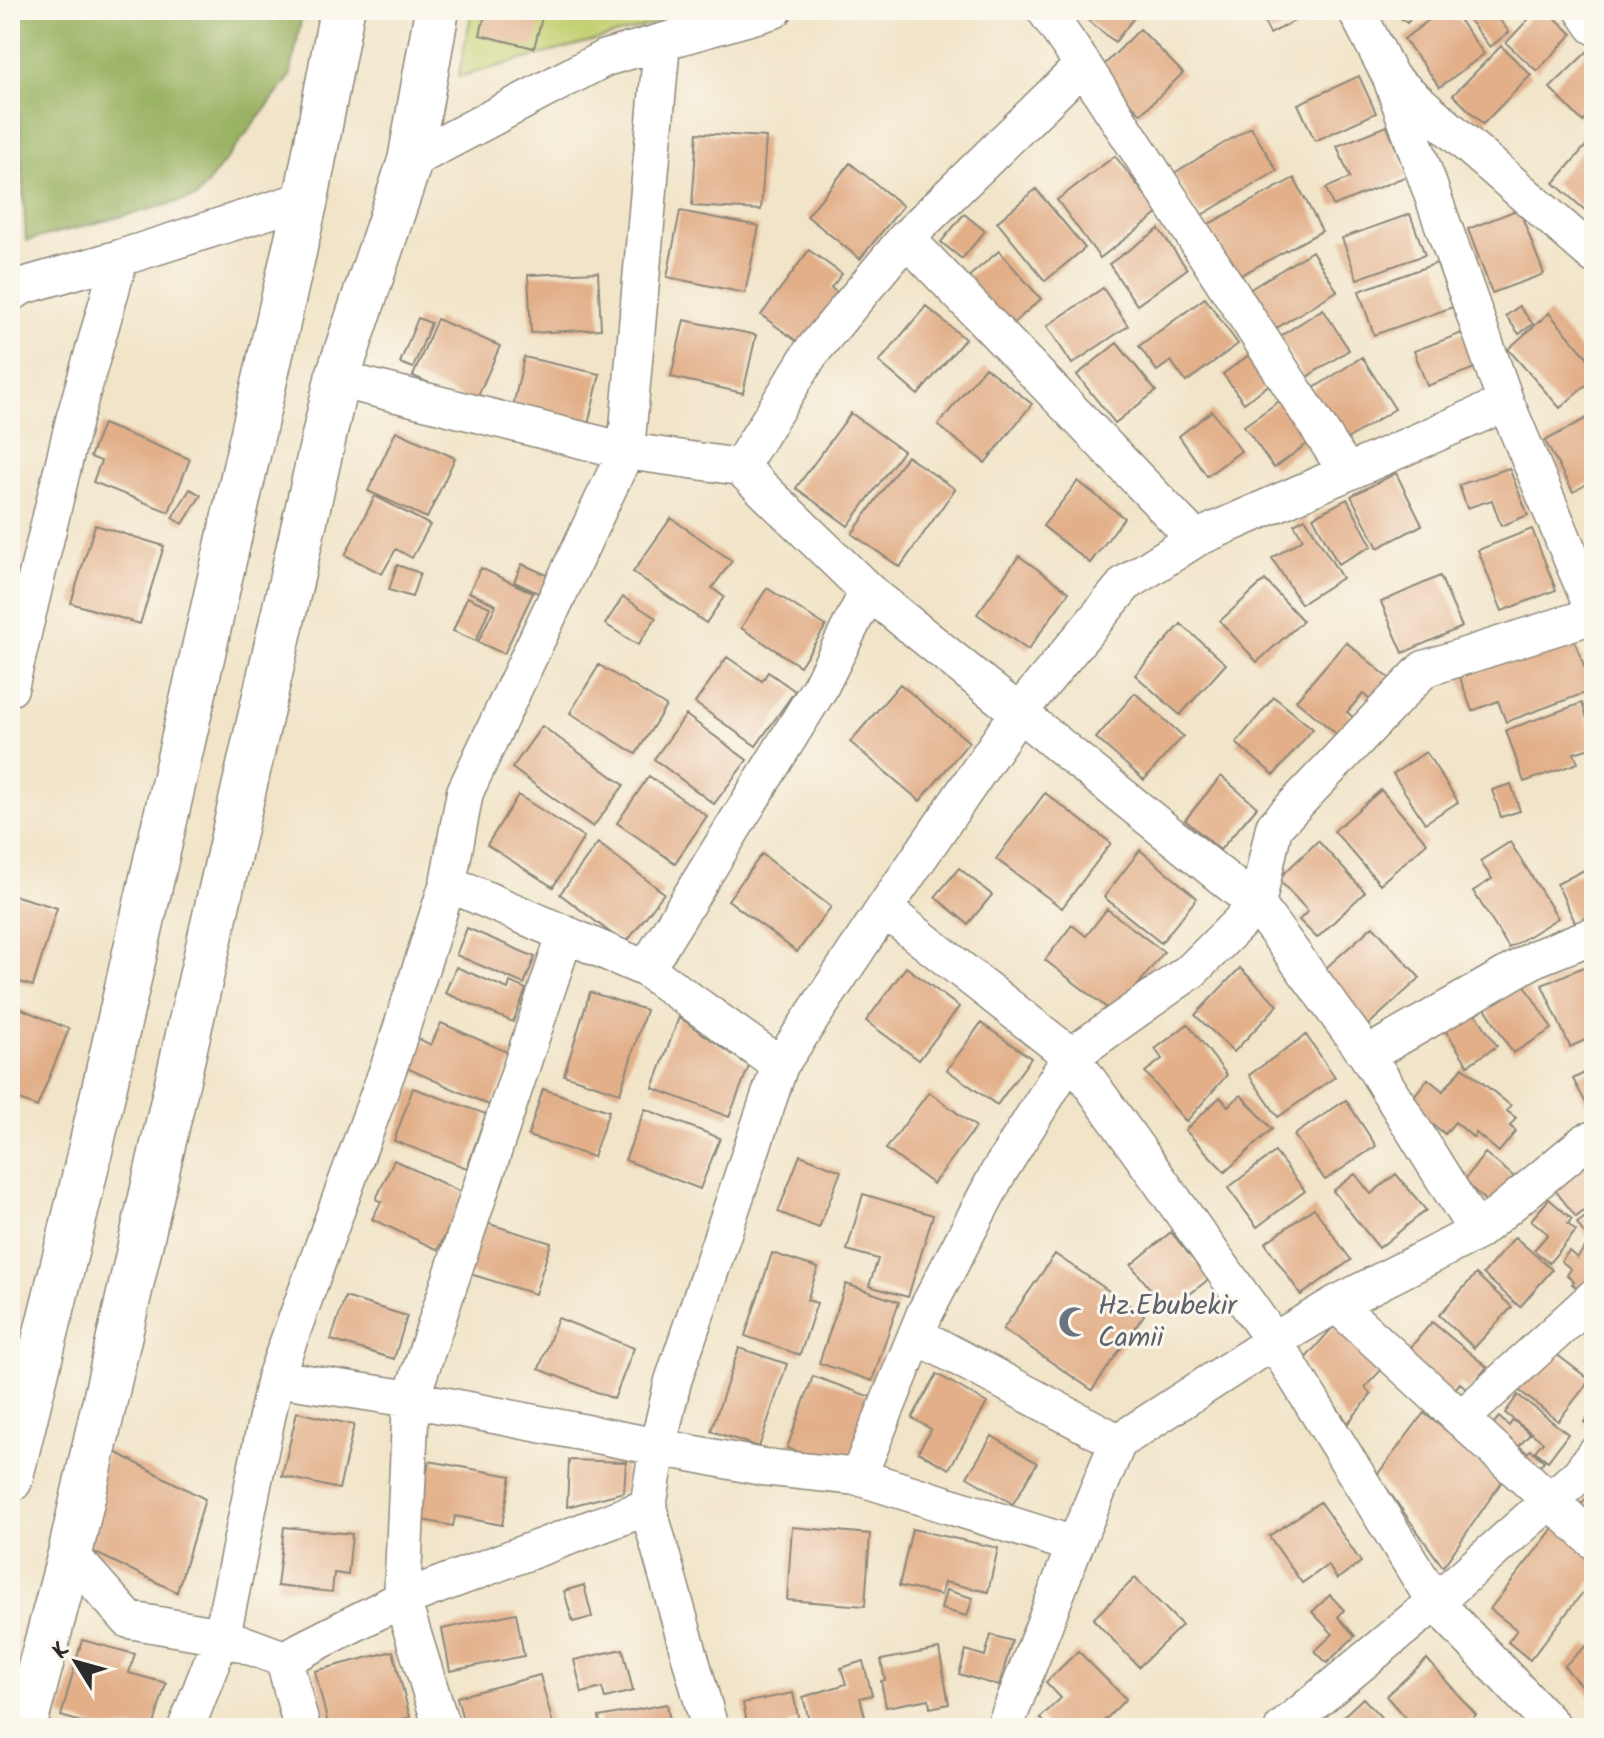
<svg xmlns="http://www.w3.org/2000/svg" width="1604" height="1738" viewBox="0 0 1604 1738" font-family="Kalam,sans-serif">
<rect width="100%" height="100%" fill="#fbf7ec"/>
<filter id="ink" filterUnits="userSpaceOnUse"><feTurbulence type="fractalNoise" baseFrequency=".0125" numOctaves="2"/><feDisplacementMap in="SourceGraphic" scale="16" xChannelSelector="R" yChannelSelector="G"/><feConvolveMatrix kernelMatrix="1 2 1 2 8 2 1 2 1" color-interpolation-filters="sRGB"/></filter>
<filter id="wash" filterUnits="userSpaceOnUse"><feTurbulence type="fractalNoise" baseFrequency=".006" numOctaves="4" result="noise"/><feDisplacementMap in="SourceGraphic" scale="32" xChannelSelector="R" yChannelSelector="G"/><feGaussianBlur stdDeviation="1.8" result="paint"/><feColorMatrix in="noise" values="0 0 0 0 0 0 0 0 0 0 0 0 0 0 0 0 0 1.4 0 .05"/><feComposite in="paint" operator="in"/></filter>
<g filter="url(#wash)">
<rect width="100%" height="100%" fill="#f1e4c8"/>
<path fill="#c4d173" stroke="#787e4f" stroke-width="2" d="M472,10H708L458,77Z"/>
<path fill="#9bb365" stroke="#636f48" stroke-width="2" d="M13,10H303L290,77L197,197L26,241Z"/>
<g id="blocks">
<path fill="#e2af89" d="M486,10H544L534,48L480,35Z
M1075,10H1140L1115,42Z
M1258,10H1315L1270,34Z
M1391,10H1418L1407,23Z
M1442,10H1452L1484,54L1440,87L1404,39Z
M1472,10H1492L1509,32L1490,47L1465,15Z
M1537,10H1547L1572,34L1537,71L1506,43Z
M1140,29L1183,73L1141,114L1098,71Z
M1594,45V111L1583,122L1550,88Z
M1501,46L1531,75L1483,124L1453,95Z
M1359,76L1376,113L1315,141L1298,104Z
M1387,126L1407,176L1333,206L1326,188L1350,178L1337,146Z
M1251,127L1277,171L1200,216L1174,173Z
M697,133L766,137L761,210L692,206Z
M1594,136V218L1554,183Z
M1115,156L1159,213L1100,258L1057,200Z
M850,163L903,206L860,259L807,216Z
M1294,178L1322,231L1236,278L1207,225Z
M1036,189L1085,248L1045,281L997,222Z
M1519,209L1544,274L1492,293L1468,229Z
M680,211L759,226L745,293L667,277Z
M964,214L985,231L962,259L941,242Z
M1410,214L1425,255L1357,279L1342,238Z
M1159,229L1187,269L1137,305L1109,264Z
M809,250L842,274L831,288L844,297L806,348L761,315Z
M999,251L1041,299L1009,327L967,278Z
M1312,251L1337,291L1273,330L1249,290Z
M1437,263L1453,307L1374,335L1359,291Z
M598,272L601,329L531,333L528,275Z
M1103,288L1128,326L1072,364L1047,326Z
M1205,298L1238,344L1186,382L1171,361L1157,371L1139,346Z
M926,306L965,339L918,395L879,362Z
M1519,306L1533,324L1519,334L1506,316Z
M1323,309L1349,350L1305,378L1279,337Z
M1549,313L1594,365V378L1560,408L1508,349Z
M418,318L431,323L413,368L400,363Z
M437,319L500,346L475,403L413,376Z
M684,320L756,335L743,393L671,377Z
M1462,333L1475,368L1427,386L1414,351Z
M1117,343L1156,391L1115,423L1077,375Z
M1249,355L1270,384L1244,403L1223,374Z
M524,357L600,374L586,433L511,416Z
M1362,357L1395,409L1344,441L1311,390Z
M985,367L1032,404L985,463L938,425Z
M1281,400L1310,442L1274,468L1244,426Z
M1212,411L1241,451L1207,476L1179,436Z
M851,413L903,451L848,526L796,488Z
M1594,414V480L1573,492L1545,441Z
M103,424L190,459L169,512L93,482L101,461L90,457Z
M396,431L455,458L427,518L368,491Z
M907,456L955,489L900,567L852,534Z
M1509,468L1528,515L1501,526L1492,500L1467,508L1459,485Z
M1396,473L1422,525L1378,548L1351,496Z
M1078,481L1124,518L1090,563L1043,526Z
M190,489L201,495L183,524L172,518Z
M375,496L430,525L412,558L396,549L382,574L345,555Z
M1347,499L1372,546L1338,564L1313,517Z
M671,518L732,561L712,588L724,597L706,623L633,572Z
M1305,518L1342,578L1301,604L1272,558L1303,539L1294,524Z
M95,525L164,546L140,624L71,603Z
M1532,529L1556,590L1502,611L1478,550Z
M1019,556L1069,592L1028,650L977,614Z
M522,564L556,579L547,597L514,582Z
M397,565L420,573L412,597L389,590Z
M481,568L533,593L504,654L478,642L496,605L469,592Z
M1440,576L1462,627L1403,653L1381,602Z
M1265,580L1303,621L1257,662L1220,621Z
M767,588L826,626L800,666L741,628Z
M467,597L490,607L476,641L453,631Z
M623,597L656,618L638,645L605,624Z
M1181,624L1226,664L1180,715L1135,675Z
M1571,631L1593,690L1506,722L1498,701L1472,711L1458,672Z
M1346,642L1395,683L1376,705L1363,694L1347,712L1356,720L1341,738L1296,700Z
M727,657L762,681L768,672L795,691L756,746L695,703Z
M599,665L666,706L636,754L570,713Z
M900,684L969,742L920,801L850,742Z
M1135,693L1183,736L1144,780L1096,738Z
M1274,697L1313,729L1274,775L1236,743Z
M1582,703L1594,740V747L1574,753L1578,763L1524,782L1506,730Z
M686,715L747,760L714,804L654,759Z
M542,726L624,785L593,827L512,768Z
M1426,752L1458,802L1425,823L1393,774Z
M649,776L707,816L675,863L617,823Z
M1221,776L1257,807L1220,850L1185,820Z
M1511,784L1520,811L1501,817L1492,790Z
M1381,790L1427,843L1380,884L1334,831Z
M1045,793L1111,843L1062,908L996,859Z
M518,795L584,837L553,887L487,845Z
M1318,841L1365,892L1317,938L1299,920L1308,911L1278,879Z
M1510,842L1558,918L1509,948L1473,891L1492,879L1480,861Z
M598,843L664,893L625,944L560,894Z
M1140,850L1197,898L1161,943L1104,897Z
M762,854L831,907L797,952L728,900Z
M1594,865V924L1579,931L1557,884Z
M959,868L992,895L968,924L935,897Z
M10,894L57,908L33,986L10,979Z
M1107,909L1164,952L1115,1014L1045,960L1072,925L1086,936Z
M1373,926L1420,978L1366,1027L1319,974Z
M467,928L535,957L524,984L456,955Z
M1588,965L1594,979V1036L1570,1047L1542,985Z
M456,967L508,989L510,982L526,989L513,1022L445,993Z
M906,967L959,1007L919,1060L866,1021Z
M1240,968L1278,1005L1234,1052L1195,1015Z
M1523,982L1552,1029L1513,1053L1484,1006Z
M590,992L646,1010L620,1093L564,1075Z
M10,1004L69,1029L37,1107L10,1096Z
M1474,1011L1497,1046L1468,1065L1445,1030Z
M679,1017L749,1066L729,1117L653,1088Z
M441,1023L514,1055L491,1106L398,1064L411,1035L431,1045Z
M981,1023L1031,1058L997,1105L947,1070Z
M1188,1024L1227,1075L1186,1122L1145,1072L1162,1059L1155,1049Z
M1306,1035L1335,1077L1278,1117L1249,1075Z
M1463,1067L1511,1106L1507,1111L1516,1118L1510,1126L1516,1131L1499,1152L1476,1133L1474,1138L1455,1122L1445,1134L1407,1104L1428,1079L1443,1091Z
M1594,1068V1118L1573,1079Z
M413,1088L486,1114L467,1168L394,1141Z
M543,1089L609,1111L593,1157L528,1136Z
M929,1092L976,1127L933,1184L886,1149Z
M1241,1095L1272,1129L1225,1172L1185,1130L1220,1097L1228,1106Z
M1346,1100L1376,1146L1325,1180L1294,1135Z
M645,1109L720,1138L700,1189L625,1160Z
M1275,1152L1305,1191L1257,1227L1228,1188Z
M1485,1153L1517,1179L1492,1207L1464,1181Z
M1594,1153V1203L1576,1217L1552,1186Z
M800,1155L841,1171L819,1228L778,1212Z
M394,1160L465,1194L438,1250L372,1219L381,1202L376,1199Z
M1355,1174L1371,1194L1396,1174L1426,1210L1379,1248L1333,1191Z
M863,1194L933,1215L908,1297L869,1286L878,1259L847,1250Z
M1549,1199L1572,1219L1568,1224L1576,1231L1549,1263L1534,1250L1548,1234L1531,1220Z
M1314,1208L1351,1260L1301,1295L1265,1243Z
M1594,1211V1230L1586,1236L1577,1223Z
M483,1222L551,1243L535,1294L467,1273Z
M1171,1232L1209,1279L1168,1311L1131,1265Z
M1515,1237L1552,1270L1520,1307L1483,1274Z
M1586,1246L1594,1253L1592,1273L1594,1286L1586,1295L1572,1284L1574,1282L1567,1275L1571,1269L1561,1261L1569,1251L1577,1258Z
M772,1253L818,1268L807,1300L817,1303L800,1355L745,1336Z
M1055,1254L1144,1315L1092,1390L1003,1329Z
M1476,1274L1512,1307L1474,1348L1439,1315Z
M846,1284L899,1302L872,1381L819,1363Z
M345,1297L407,1316L394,1359L331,1340Z
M558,1318L634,1348L614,1399L539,1369Z
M1432,1322L1487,1367L1468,1390L1460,1383L1451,1394L1404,1355Z
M1333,1327L1386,1365L1365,1387L1371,1395L1348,1423L1303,1361Z
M1547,1347L1590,1380L1558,1421L1516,1388Z
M739,1348L787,1364L759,1447L711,1431Z
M937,1374L987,1403L949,1469L918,1452L931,1429L912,1418Z
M813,1376L871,1397L846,1469L787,1448Z
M1518,1395L1568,1434L1548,1461L1535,1451L1543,1442L1505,1413Z
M1594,1409V1429L1584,1422Z
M297,1412L354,1425L339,1489L282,1476Z
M1424,1413L1505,1477L1443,1567L1377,1475Z
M1499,1417L1509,1426L1513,1420L1530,1434L1519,1446L1527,1453L1531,1450L1544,1461L1531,1477L1483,1436Z
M992,1436L1037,1463L1013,1504L967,1477Z
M108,1448L205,1499L177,1592L81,1546Z
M569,1460L626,1462L624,1492L567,1507Z
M429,1461L511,1476L502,1525L455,1516L453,1526L417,1519Z
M1594,1488V1523L1577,1510Z
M1320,1502L1361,1562L1337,1579L1328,1565L1302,1583L1269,1536Z
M1558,1522L1594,1550V1578L1530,1660L1508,1642L1517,1630L1490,1609Z
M284,1527L352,1534L348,1575L334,1573L332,1592L277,1586Z
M792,1527L870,1534L865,1606L787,1600Z
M912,1529L998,1548L988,1592L944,1582L941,1595L899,1586Z
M1135,1578L1182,1625L1139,1667L1093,1619Z
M584,1585L592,1617L573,1622L564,1591Z
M946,1590L973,1598L967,1616L941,1609Z
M1330,1595L1344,1610L1338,1617L1355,1636L1327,1663L1315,1651L1333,1634L1312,1612Z
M516,1613L524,1656L450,1671L442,1629Z
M991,1635L1012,1641L999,1686L959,1674L966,1650L985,1656Z
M82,1640L135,1654L129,1673L166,1683L153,1728H102L61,1716Z
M1588,1644L1594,1651V1701L1564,1666Z
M623,1649L633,1691L605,1698L602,1688L582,1693L574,1660Z
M939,1649L949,1704L930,1708L929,1699L886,1707L881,1681L885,1680L881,1660Z
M393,1651L410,1717L391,1722L392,1728H329L315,1671Z
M1078,1651L1126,1699L1097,1728H1050L1040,1718L1061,1698L1046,1682Z
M1427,1659L1476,1715L1462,1728H1414L1386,1696Z
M863,1661L872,1695L860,1698L868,1728H811L803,1697L846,1684L841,1668Z
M540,1675L554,1728H465L457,1697Z
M793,1693L799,1721L788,1723L789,1728H748L743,1703Z
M1363,1698L1391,1728H1331Z
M667,1704L671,1728H601L599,1717Z"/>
</g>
</g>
<g filter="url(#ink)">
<use href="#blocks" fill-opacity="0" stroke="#8e887a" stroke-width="2"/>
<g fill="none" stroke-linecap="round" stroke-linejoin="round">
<defs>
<path id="minor" d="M1045,10L1083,65L1347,472
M1356,10L1391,78L1506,403L1594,612
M1583,10L1594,26
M1392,79L1594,255
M410,161L605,58L774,10
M906,238L1195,539
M10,294L23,286L120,258
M337,379L626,451L740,467L868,591L1257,905L1367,1055L1477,1232
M740,467L810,354L906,238L1083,65
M10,688L74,420L120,258L306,199
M448,883L646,969L780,1065
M884,909L1071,1056L1274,1341L1435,1602L1554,1728
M646,969L820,687L868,591
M1367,1055L1536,958L1594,935
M1336,1304L1594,1541
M916,1335L1118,1442
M275,1378L411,1399L762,1467L858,1477L1075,1545
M1461,1419L1594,1297
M858,1477L925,1313L997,1175L1071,1056L1192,970L1257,905L1274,827L1424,669L1594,615
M70,1554L129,1620L222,1636L284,1659L302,1728
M284,1659L402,1599L648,1507
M1005,1726L1075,1545L1118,1442L1274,1341L1336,1304L1477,1232L1585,1142L1594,1139
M186,1728L222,1636L275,1378L392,1058L448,883L465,792L626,451L662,42
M442,1728L402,1599L411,1399L565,935
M710,1728L648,1507L658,1446L673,1381L780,1065L884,909L1019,712L1125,584L1195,539L1506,403
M1283,1728L1435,1602L1580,1474L1594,1455"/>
<path id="major" d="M10,1480L80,1195L306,199L342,10
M24,1728L70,1554L337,379L410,161L437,10"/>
</defs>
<use href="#minor" stroke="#8e887a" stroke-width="39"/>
<use href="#major" stroke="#8e887a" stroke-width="47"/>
<use href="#minor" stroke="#fff" stroke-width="36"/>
<use href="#major" stroke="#fff" stroke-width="44"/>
</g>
</g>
<defs>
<symbol id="mosque-bare" viewBox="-9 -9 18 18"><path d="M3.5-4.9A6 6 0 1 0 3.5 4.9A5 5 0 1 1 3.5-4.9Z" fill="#6b7280" stroke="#fbf7ec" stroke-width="2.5" paint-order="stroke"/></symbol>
</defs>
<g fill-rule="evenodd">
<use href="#mosque-bare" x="1052" y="1300" width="44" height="44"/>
</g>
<g text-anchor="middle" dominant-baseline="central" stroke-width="6" stroke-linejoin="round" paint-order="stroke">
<g font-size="28" fill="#5b616d" stroke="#fbf7ec" text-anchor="start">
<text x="1098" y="1306">Hz.Ebubekir<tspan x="1098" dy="32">Camii</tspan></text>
</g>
</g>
<rect width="1604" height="1738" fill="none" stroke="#fbf7ec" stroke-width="40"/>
<g transform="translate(76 1662) rotate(307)" stroke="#fbf7ec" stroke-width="6" paint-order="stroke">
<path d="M0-6L14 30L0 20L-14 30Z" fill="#2b2b2b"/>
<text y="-12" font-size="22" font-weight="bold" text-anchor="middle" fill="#2b2b2b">K</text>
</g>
</svg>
